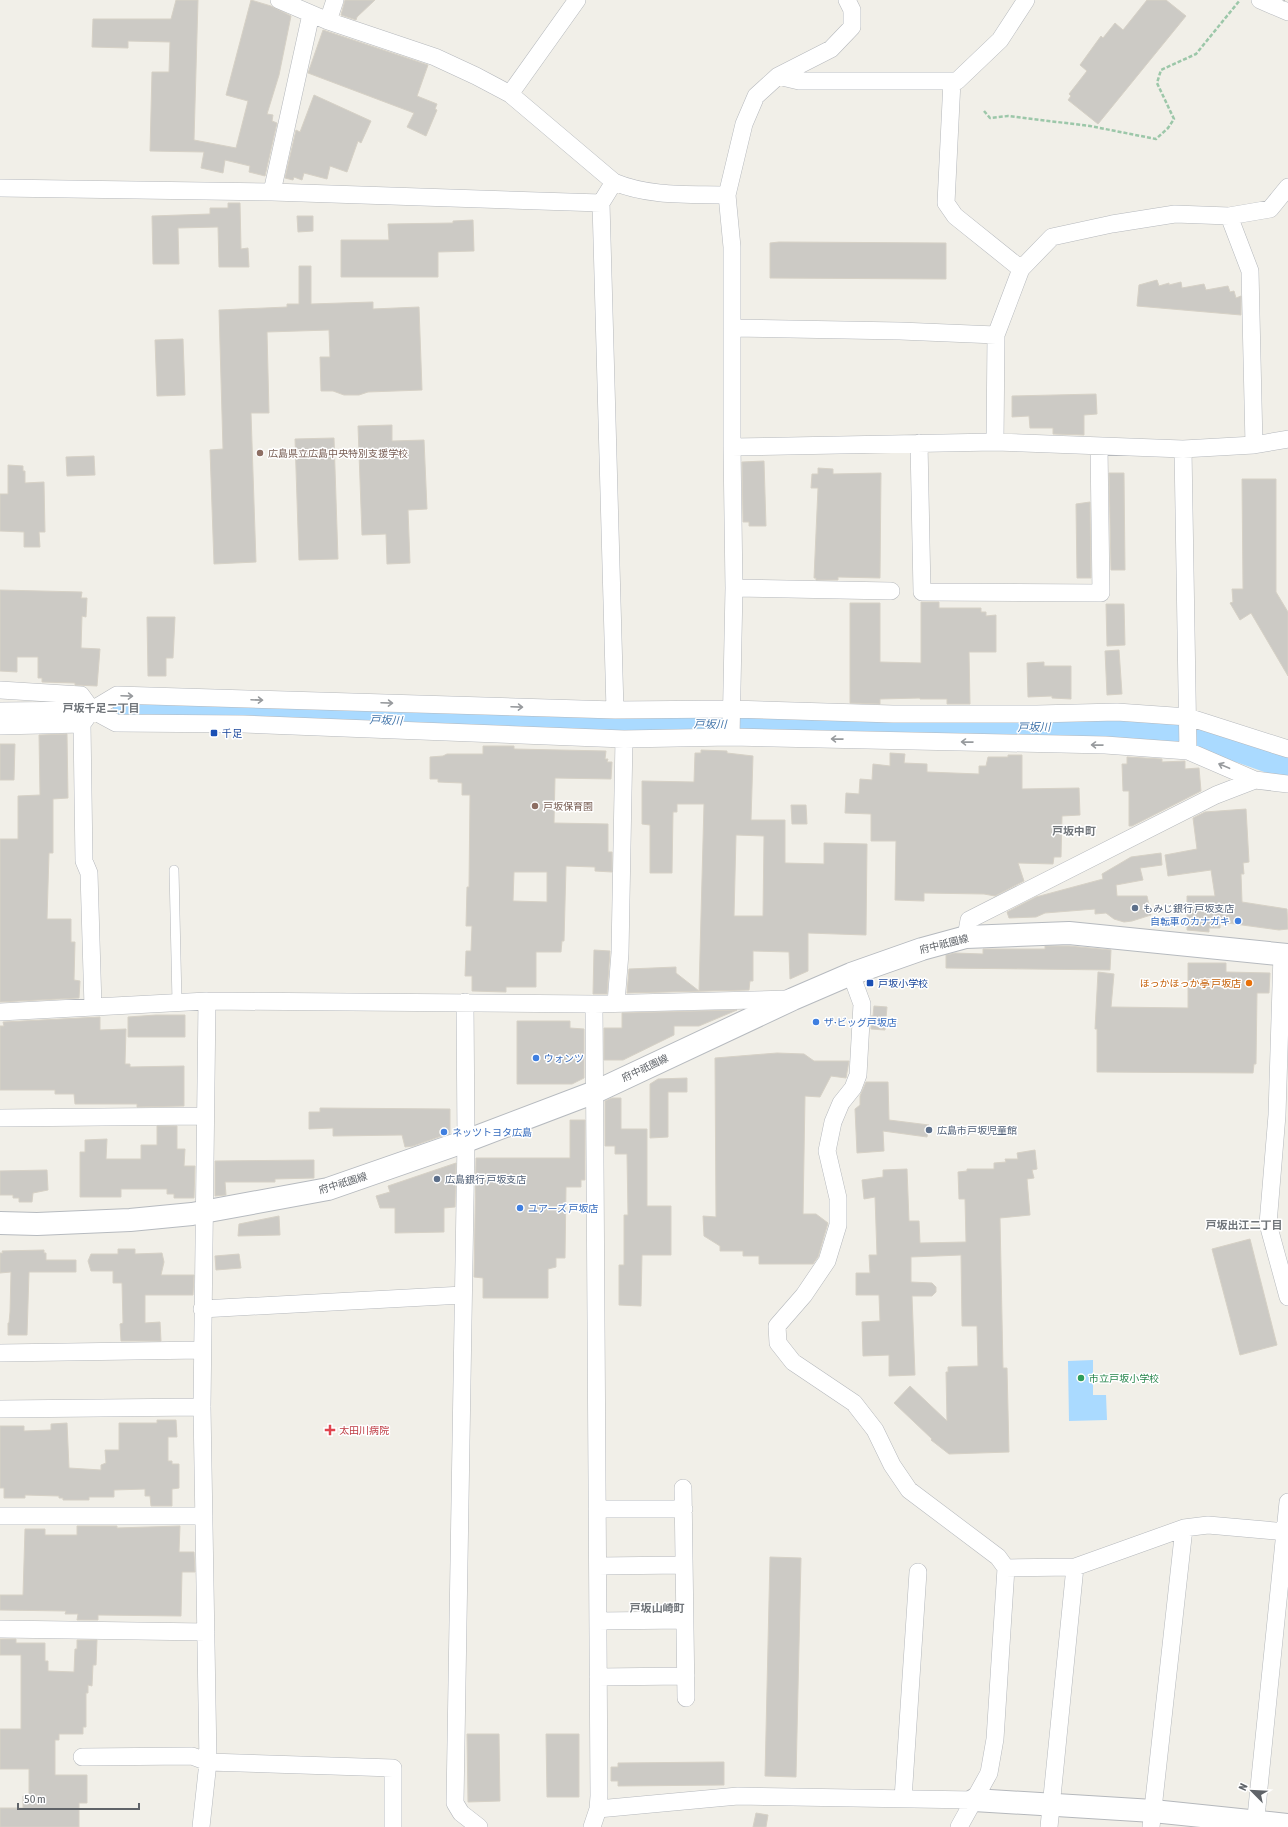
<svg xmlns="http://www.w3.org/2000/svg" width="1288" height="1827" viewBox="0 0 1288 1827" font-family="'Asap Condensed','Noto Sans JP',sans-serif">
<rect width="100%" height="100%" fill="#f1efe8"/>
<path fill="#aadaff" d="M1093,1360V1395H1106L1107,1420L1069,1421L1068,1361Z"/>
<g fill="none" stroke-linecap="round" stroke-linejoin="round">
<path stroke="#aadaff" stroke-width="29" d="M127,710L175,712L229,709L311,717L403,720L510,719L897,729L1083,727L1168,730L1243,749L1288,765"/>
</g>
<path fill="#cccac5" stroke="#d6d1c6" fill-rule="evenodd" d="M176,0H198L194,140L236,148L248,101L226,95L251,0L271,6L291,16L279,75L267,114L273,115L272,121L277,123L265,176L249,172L250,166L225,160L223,173L201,168L204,152L150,151L152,72H169L170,42L128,41V48L92,47L93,19H171Z
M345,0H375L357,17L356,20L341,15Z
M1147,0H1166L1186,16L1098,124L1068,100L1071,96L1069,94L1087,71L1080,65L1101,36L1103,38L1115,23L1123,30Z
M323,30L428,65L417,96L437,104L435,109L437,110L426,136L407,127L414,113L308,73Z
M314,95L371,121L361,143L358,141L347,172L330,166L327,179L304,173L302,180L294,177L293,180L285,178L296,130L300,132Z
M228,203H240L241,249L248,248L249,267H219L218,227L178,228L179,264H153L152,216L210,214V208H228Z
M297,216H313V231L298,232Z
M473,220L474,251L438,252V277H341V240H389L388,224L453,223V221Z
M779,242L946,243V279L770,278V243Z
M299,266H311V304L373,302V309L419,307L422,390L368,392L359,395H344L333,391H321L320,357H330L329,330L267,332L269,413H251L256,562L214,564L210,450L223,449L219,310L287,307V304H299Z
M1157,280L1159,286L1169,283V285L1181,282L1182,288L1204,284L1206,290L1228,286L1230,292L1234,291L1236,298L1241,296V315L1137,306L1139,285Z
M183,339L185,395L157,396L155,340Z
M1096,394L1097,414L1084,415V435L1053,434V428H1030L1029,416L1012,417V396Z
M392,425V441L424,440L427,509L408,510L410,563L387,564L386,534L362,535L358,426Z
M334,438L338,559L299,560L295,439Z
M94,456L95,475L67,476L66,457Z
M764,461L766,526H749V522H743L742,462Z
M8,465L23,466V471H25V483L44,482L45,532H39L40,547H24V532L0,531V494H8Z
M818,468L833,469V474L881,473L880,578L838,577V580H816V578H814L818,488H811L812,474H818Z
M1109,473H1124L1125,570H1111Z
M1242,479H1276V592L1288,612V676L1251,613L1240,620L1230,603L1233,602L1232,589H1243Z
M1090,502L1091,578H1077L1076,504Z
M0,590L82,592L81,598H87L86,617L82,616L81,648L100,649L97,686L75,685V683L42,682V678H38V657H17V672L0,671Z
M921,602H939V608H981V612H986V616L996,615V652H969L970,704H947V699H920V698L880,699V704L850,703V603H880V662L921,663Z
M1106,604H1124L1125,645L1107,646Z
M147,617H175L173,658H166V676H148Z
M1119,650L1122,694L1107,695L1105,651Z
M1044,662V666H1071V699L1052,698V696L1028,697L1027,663Z
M67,734L68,798L53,799V853H49L47,919H71V942H75L74,980L80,981L79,998L0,1002V839H18V796L40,795L39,735Z
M0,744H15L14,780H0Z
M483,746H514V749L606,751L605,759H608L607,762H612L611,779L555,778L554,823L608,824V852H612V872L595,871V867L566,866L564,941H562L561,952H536V987H506V992L472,991V976H465L466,951H471L472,926H466L467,887H469L470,795H462V783L438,782V779H430V757L443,756L447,754H483ZM514,872H547V902L513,901Z
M701,750L727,751V753L753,756L751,820H785V863L824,864V843L867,844L866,935L808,933V971L790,979L789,952L753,951V981H750L749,990L627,993L629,969L676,967V973L699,991L704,804H677V812H673L672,873H650V825L642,824V781L694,782L695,753H701ZM736,835L764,836L763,916H734Z
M890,753L905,754L904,763L927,764V772L979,774V766H986L988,757H1008V755H1022V789L1079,788L1080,815L1062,816L1061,857H1054L1053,864L1018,863L1024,881L995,896L984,894L924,893V901L895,900L896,841H871V814L845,813L846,793L859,794L860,779L872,780L873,764L890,766Z
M1127,757L1162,759V762L1185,761V769L1199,768L1201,791L1132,826H1129V791H1123L1122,764H1127Z
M791,805H806L807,824H792Z
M1246,809L1249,862L1243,863L1244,874H1241L1242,902L1287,909L1288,929L1279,930L1220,922V928H1209V932L1187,930V896H1215L1211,870L1168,876L1165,855L1197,849L1193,818L1205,812Z
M1161,853L1162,865L1140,868L1143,880L1116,885L1117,896H1147L1151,915L1132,921L1124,922L1114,919L1106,913L1095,914V909L1045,913L1036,917L1009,918L1007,912L1036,897L1103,879L1102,874L1131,857Z
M1045,946H1069L1111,950L1110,970L946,968V955L955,953L983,954V949H1045Z
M594,950L610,951L607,994H593Z
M1188,963H1226V972L1270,973L1269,993H1257L1256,1064H1254L1253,1073L1097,1072V1029H1095L1098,972L1114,974L1111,1007L1188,1008Z
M874,1006L887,1007L885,1030L871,1029V1016H873Z
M737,1010L699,1026H674V1035L623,1060H604V1028H622V1013Z
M156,1015H185V1037H128V1017Z
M100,1017V1030L126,1029L125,1064H130V1067L184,1066V1106L137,1107V1104H75L74,1094H55V1090H0V1026H4L3,1022Z
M517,1021H570V1028L584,1029V1078L572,1084H517Z
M777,1053L804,1054L814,1061H849L846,1078L831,1076L820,1097L805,1096L803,1214H816L828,1223L818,1257L813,1264H759V1256H743V1251H720V1246L704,1236L703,1216L716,1217L715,1058Z
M687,1078V1092H668V1137L650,1138V1084L658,1079Z
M866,1082H888L889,1120L929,1125L927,1137L883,1131L884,1151L857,1153L855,1109L860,1105V1096Z
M612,1098H621V1129H647V1206H671V1255H642L641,1306L619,1305V1265H624V1215H628L627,1154H615V1146H605V1101Z
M320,1108L450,1109V1133L413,1146L405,1147L402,1135L333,1136V1128L309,1129V1112H320Z
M570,1120H585V1180H581V1187H566L565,1258H556V1267L548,1269V1298H483V1278L474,1277L476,1158H570Z
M157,1126H177V1149H185L184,1166H195L194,1198H174V1194H167V1189H121V1197H80V1152H85V1140L107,1139L106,1159H141V1145H157Z
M1035,1150L1037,1169L1032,1170L1034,1178L1027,1179L1030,1215L1000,1218L1003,1368H1007L1009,1452L949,1454L931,1440L932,1439L894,1403L910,1386L947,1421L946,1372H948V1367L978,1366L977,1326H962L961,1255L911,1257V1282L932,1283L936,1287V1292L932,1296H912L915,1375L889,1376V1355L863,1356L862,1322L880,1321L879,1295H856V1273H870L869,1255H877L875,1197L864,1199L862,1180L883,1177V1170L907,1169L909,1221H919L920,1243L966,1242L965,1199H959L958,1172L967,1171V1169H994V1163L1006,1162L1005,1159H1018L1017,1153Z
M314,1160V1178L275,1179V1182H225L226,1195L215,1196V1161Z
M456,1163L455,1207L444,1208V1232L395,1233V1208H380L376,1196L390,1192L388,1186Z
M47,1170L48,1190L33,1193L32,1202H19V1198H13V1195H0V1171Z
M279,1216L280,1235L238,1236L239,1224Z
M1250,1239L1277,1345L1240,1355L1212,1249Z
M118,1249H135V1254L162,1253L164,1262L161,1275H194L193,1295H145V1323L160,1322L161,1341H121L120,1324L123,1323L122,1283H113V1271H91L88,1261L91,1254H118Z
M44,1250V1253H46V1260H76V1272H29L27,1335H8V1323H9L10,1312L11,1272L0,1273V1253H3L2,1251Z
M239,1254L241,1268L216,1270L215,1256Z
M157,1420H176L177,1437H168V1461H172V1464H179V1488L172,1489V1506H151L150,1496H145V1489L114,1490V1497H89V1500H63V1498H59V1496L25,1495V1498H4V1488H0V1426H24V1431L51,1430V1424L67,1423L69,1468L101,1470V1465L106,1463L105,1450H119V1423H157Z
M77,1526H117V1528L180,1526L179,1552H194L195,1572H182L181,1616L98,1615V1620H77L78,1614H65L66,1611L0,1610V1595H23L25,1529H45V1535H77Z
M770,1557L801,1558L796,1777L765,1776Z
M0,1639H16V1643H45V1661H48V1671L74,1672L75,1649H77V1640H97L96,1665H93L92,1686L88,1685V1693H86V1727H83V1734H59V1740H55V1775H87V1803H79V1827H0V1808H23V1796H29V1769H0V1729H21V1655H0Z
M467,1734H499L500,1801L468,1802Z
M546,1734H579V1797H547Z
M724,1762V1785L618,1786V1781H611V1767H618V1763Z
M756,1813L768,1815L766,1827H753Z"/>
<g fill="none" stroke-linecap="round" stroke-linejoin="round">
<defs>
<path id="service" d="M174,870L177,1002"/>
<path id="minor" d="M279,0L328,21L435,57L476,76L510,94L614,182C650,197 689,194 727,195
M1260,0L1288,12
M328,21L335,0
M778,76L799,81H957L1000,40L1026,0
M952,81L946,203L955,216L1021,269
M510,94L577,0
M614,182L601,203L615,710
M0,188L272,192L601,203
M272,192L311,14
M1229,216L1250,271L1254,445
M732,328L900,331L996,335
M995,442L996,335L1021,269L1052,237L1112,224L1175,214L1229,216L1270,209L1288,187
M919,443L922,592L1101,593L1099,446
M732,447L995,442L1183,449L1254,445L1288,439
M1183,449L1188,751
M734,588L891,591
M0,690L81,695L92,710L116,723L243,724L624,739L731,737L1105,745L1188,751L1255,780L1288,784
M0,711L92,710
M0,726L82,724
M731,737L734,588L732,447V247L727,195L744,124L756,96L778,76L831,49L852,27V10L847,0
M966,937L969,920L1216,795L1255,780
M1282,954L1277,1115L1268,1224L1288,1297
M851,974L862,1004L858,1075L853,1088L841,1103L833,1122L827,1151L838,1198V1225L827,1261L804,1295L777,1326L778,1343L793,1362L854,1403L875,1430L892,1465L909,1490L998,1557L1006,1568L995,1739L989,1773L959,1827
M465,1002L466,1141L455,1803L461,1813L479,1827
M616,1003L620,953L624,739
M93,1007L89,873L84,861L82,724L92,710L117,695L615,710L732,709L893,714H1037L1117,712L1188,717L1288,749
M0,1012L207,1001L594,1004L789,999
M0,1118L205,1116
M202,1309L463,1295
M0,1353L202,1350
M0,1409L202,1407
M683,1488L686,1698
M597,1509H684
M0,1516H204
M598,1566L684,1565
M1006,1568L1075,1567L1184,1528L1208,1525L1288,1532
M598,1621L685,1620
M0,1629L206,1632
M598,1677L686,1676
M82,1757L192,1756L208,1762L393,1768V1827
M903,1799L918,1572
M598,1809L738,1796L974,1800
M201,1827L208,1762L202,1407L207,1001
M592,1827L598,1809L599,1796L594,1004
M1049,1827L1075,1567
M1151,1827L1184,1528
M1255,1827L1288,1502"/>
<path id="tertiary" d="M974,1800L1153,1811L1288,1825"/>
<path id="secondary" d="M0,1223L37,1224L130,1220L192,1214L328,1189L466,1141L595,1092L793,999L851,974L922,949L966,937L1069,933L1288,955"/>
</defs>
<use href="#service" stroke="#b5b8bc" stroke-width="10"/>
<use href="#minor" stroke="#b5b8bc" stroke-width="18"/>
<use href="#tertiary" stroke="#b5b8bc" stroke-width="24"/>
<use href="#secondary" stroke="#b6babf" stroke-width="24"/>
<path stroke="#9cc7a9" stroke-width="2.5" stroke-dasharray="4 2" stroke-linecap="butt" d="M984,111L990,118L1008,116L1090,126L1156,139L1168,128L1174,119L1157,83L1161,70L1196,54L1240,0"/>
<use href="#service" stroke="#fff" stroke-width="9"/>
<use href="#minor" stroke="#fff" stroke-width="17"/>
<use href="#tertiary" stroke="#fff" stroke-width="22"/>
<use href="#secondary" stroke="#fff" stroke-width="22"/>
<path stroke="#b6b7b8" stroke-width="3" stroke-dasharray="1 5" stroke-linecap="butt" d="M1284,0L1288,2"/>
</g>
<defs><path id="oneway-shaft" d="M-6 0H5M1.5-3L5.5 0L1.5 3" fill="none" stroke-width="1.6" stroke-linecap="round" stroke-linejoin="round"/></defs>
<g stroke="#979a9d">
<use href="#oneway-shaft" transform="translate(127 696) rotate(2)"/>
<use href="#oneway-shaft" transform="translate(257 700) rotate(2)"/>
<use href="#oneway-shaft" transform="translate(387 703) rotate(2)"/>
<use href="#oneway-shaft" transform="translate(517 707) rotate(2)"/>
<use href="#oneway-shaft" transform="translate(837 739) rotate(-179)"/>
<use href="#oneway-shaft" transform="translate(967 742) rotate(-179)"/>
<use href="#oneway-shaft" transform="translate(1097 745) rotate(-179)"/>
<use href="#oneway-shaft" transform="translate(1224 766) rotate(-157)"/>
</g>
<g fill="#8d6e63" stroke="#fff" stroke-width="1.5">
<circle cx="260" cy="453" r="4"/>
<circle cx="535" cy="806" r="4"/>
</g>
<g fill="#1a4fb4" stroke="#fff" stroke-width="1.5">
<rect x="210" y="729" width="8" height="8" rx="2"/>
<rect x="866" y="979" width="8" height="8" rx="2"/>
</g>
<g fill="#5c6f8a" stroke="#fff" stroke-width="1.5">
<circle cx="1135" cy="908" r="4"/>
<circle cx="929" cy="1130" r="4"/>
<circle cx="437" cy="1179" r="4"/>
</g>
<g fill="#3f7fe0" stroke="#fff" stroke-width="1.5">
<circle cx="1238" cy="921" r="4"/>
<circle cx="816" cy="1022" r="4"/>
<circle cx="536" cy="1058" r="4"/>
<circle cx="444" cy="1132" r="4"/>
<circle cx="520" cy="1208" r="4"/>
</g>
<circle fill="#e8710a" stroke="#fff" stroke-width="1.5" cx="1249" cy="983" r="4"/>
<circle fill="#2e9e5b" stroke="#fff" stroke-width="1.5" cx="1081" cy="1378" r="4"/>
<path fill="#e0444e" stroke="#fff" stroke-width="1.5" d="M328 1424h4v4h4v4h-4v4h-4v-4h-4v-4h4z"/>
<g text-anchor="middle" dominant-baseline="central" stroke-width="3" stroke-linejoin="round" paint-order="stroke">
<g font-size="10" fill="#785e54" stroke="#fff" text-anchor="start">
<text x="268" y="453">広島県立広島中央特別支援学校</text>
<text x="543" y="806">戸坂保育園</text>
</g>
<g font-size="10" fill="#164399" stroke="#fff" text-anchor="start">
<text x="222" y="733">千足</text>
<text x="878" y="983">戸坂小学校</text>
</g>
<g font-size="10" fill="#4e5e75" stroke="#fff" text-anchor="start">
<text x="1143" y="908">もみじ銀行 戸坂支店</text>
<text x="937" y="1130">広島市戸坂児童館</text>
<text x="445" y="1179">広島銀行 戸坂支店</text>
</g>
<g font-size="10" fill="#366cbe" stroke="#fff" text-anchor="start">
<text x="1230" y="921" text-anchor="end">自転車のカナガキ</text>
<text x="824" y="1022">ザ•ビッグ戸坂店</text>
<text x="544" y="1058">ウォンツ</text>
<text x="452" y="1132">ネッツトヨタ広島</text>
<text x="528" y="1208">ユアーズ 戸坂店</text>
</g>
<g font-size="10" fill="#5f6368" stroke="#fff">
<text transform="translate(944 944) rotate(-14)">府中祇園線</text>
<text transform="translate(645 1068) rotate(-25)">府中祇園線</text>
<text transform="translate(343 1183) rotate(-17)">府中祇園線</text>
</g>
<g font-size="10" fill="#c56008" stroke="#fff" text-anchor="end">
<text x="1241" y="983">ほっかほっか亭 戸坂店</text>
</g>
<g font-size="10" fill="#27864d" stroke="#fff" text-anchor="start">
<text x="1089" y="1378">市立戸坂小学校</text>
</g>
<g font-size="10" fill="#be3a42" stroke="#fff" text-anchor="start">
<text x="339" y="1430">太田川病院</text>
</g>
<g font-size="11" font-weight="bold" fill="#70757a" stroke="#fff">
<text x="101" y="708">戸坂千足二丁目</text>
<text x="1074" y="831">戸坂中町</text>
<text x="1244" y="1225">戸坂出江二丁目</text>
<text x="657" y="1608">戸坂山崎町</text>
</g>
<g font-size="11" font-style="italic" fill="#4174aa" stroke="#fff">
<text transform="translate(386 720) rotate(2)">戸坂川</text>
<text transform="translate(710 724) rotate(1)">戸坂川</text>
<text transform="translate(1034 727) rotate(-1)">戸坂川</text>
</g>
</g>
<g transform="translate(1252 1791) rotate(294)" stroke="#ffffff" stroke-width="3" paint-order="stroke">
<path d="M0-3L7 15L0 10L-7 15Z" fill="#5f6368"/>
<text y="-6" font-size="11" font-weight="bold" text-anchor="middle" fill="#5f6368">N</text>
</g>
<path d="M18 1803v6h121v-6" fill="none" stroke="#5f6368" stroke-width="2"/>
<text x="24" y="1803" font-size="12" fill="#5f6368" stroke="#ffffff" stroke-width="3" paint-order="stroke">50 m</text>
</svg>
